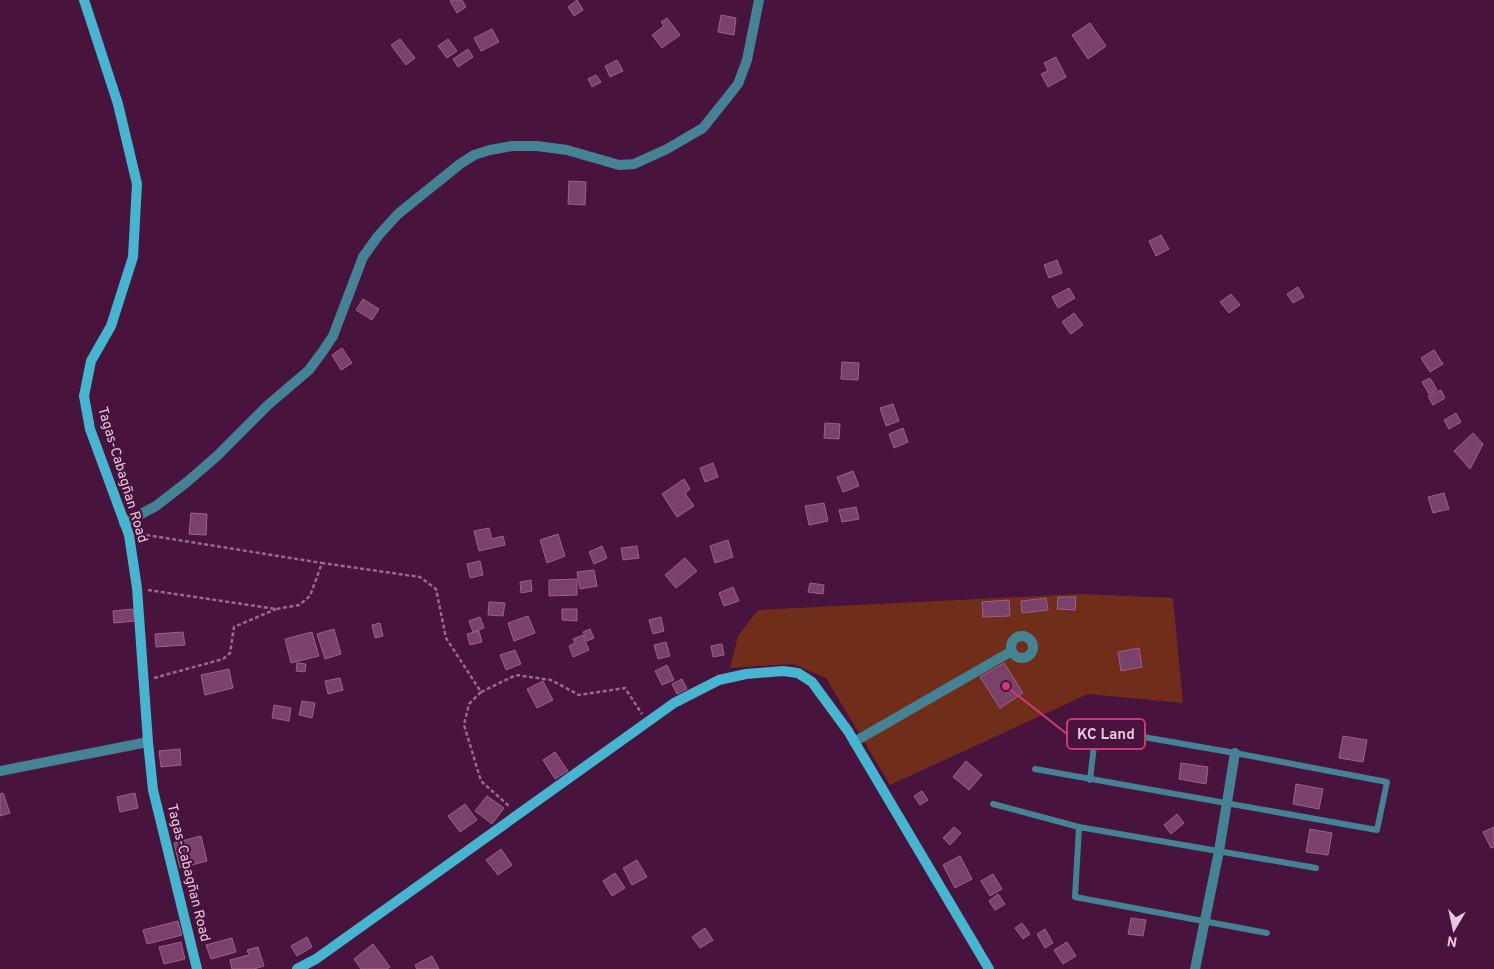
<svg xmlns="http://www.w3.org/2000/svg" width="1494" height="969" viewBox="0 0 1494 969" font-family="Overpass,sans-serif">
<rect width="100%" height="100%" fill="#48133c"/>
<path fill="#702d19" d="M1080,594L1173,598L1183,703L1088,694L890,785L826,678L793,664L730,668L738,636L758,610Z"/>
<path fill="#7a426b" stroke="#9c618c" d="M452,0H462L466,7L457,13L450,1Z
M577,0L583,10L574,16L568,7Z
M721,15L736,18L734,35L718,32Z
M667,18L680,35L662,48L652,35L664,26L661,22Z
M1090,23L1106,46L1088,59L1072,35Z
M492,29L499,42L481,51L474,38Z
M400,39L415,58L406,65L391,45Z
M448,39L457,51L447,58L438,46Z
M468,49L473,57L458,67L453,59Z
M1056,57L1066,77L1048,87L1041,74L1048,71L1044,63Z
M617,60L623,71L610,77L605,66Z
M596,75L601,82L592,87L588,79Z
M569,181L586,182L585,205L568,204Z
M1161,235L1169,249L1156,256L1149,241Z
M1057,260L1062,273L1049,278L1044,265Z
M1298,287L1304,297L1293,303L1287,294Z
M1069,288L1075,298L1058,308L1052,297Z
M1231,294L1240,305L1229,313L1220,302Z
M363,299L379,309L372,320L356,310Z
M1074,313L1083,325L1071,334L1062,322Z
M342,348L352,363L341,370L332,355Z
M1434,350L1443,364L1430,372L1421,358Z
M842,362L859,363L858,380L841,379Z
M1430,378L1437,390L1429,394L1422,382Z
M1441,390L1445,398L1433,405L1428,396Z
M893,404L899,421L886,426L880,408Z
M1456,413L1461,422L1449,429L1444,420Z
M825,423L840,424L839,439L824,438Z
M903,428L908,442L894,448L889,434Z
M1473,433L1483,444L1470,469L1454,451Z
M713,463L718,477L705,482L700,468Z
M853,471L859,486L843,492L837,477Z
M684,479L690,489L685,493L694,506L677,517L662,494Z
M1444,493L1449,509L1433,513L1428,497Z
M824,503L828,521L809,525L805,506Z
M856,507L859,519L842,522L839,510Z
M191,513L207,514L206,535L189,534Z
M489,528L492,539L503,536L505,545L479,551L474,531Z
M558,534L565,556L547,563L540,540Z
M728,540L733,557L715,563L710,546Z
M602,546L607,558L594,564L589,552Z
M637,546L639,558L623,560L621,548Z
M685,558L697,571L676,588L665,575Z
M480,561L483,575L470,578L467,564Z
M594,570L597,586L580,589L577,572Z
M577,579V595L549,596V580Z
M531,580L532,591L521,593L520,582Z
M810,583L824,585L823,594L808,592Z
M733,587L739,601L724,606L719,593Z
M1058,597H1076L1075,610L1057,609Z
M1046,598L1048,610L1022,613L1021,601Z
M1009,600L1010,616L983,617L982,602Z
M489,602L505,603L503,616L488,615Z
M133,609L135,621L114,623L113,611Z
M562,609H577V621L562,620Z
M528,616L535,633L514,641L508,623Z
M480,617L484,628L473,632L469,621Z
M661,617L664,631L653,634L649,620Z
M380,623L383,636L375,638L372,625Z
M334,629L341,654L325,659L317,634Z
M590,629L594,638L587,641L583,632Z
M479,631L482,642L470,645L467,634Z
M183,632L185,645L156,647L155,634Z
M312,632L319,656L291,663L285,639Z
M583,635L589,650L573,657L569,646L575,643L573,639Z
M666,642L670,656L658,659L654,645Z
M722,644L724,655L713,657L711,646Z
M1139,648L1142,667L1121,671L1118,652Z
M515,650L521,664L506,670L500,655Z
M297,663L306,664L305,672L296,671Z
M1004,663L1023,693L1000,708L980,677Z
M667,665L674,680L662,685L655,671Z
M229,669L233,688L205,695L201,675Z
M340,678L343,690L328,694L325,681Z
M682,679L687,689L677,694L672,684Z
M543,681L553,700L537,708L527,689Z
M302,701L315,703L312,718L299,715Z
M274,705L291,708L289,721L272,718Z
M1343,736L1367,740L1363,762L1339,758Z
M180,749L181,765L161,767L159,751Z
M555,752L568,771L555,779L543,760Z
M966,761L982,775L969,790L953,777Z
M1181,763L1208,767L1206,784L1179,779Z
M1296,784L1323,789L1319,809L1293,804Z
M922,791L928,800L920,805L914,796Z
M3,793L10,813L0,816V794Z
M135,793L138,808L120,812L117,797Z
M487,796L504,808L492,824L475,811Z
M465,804L477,820L460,832L448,816Z
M1177,814L1184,823L1171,834L1164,825Z
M954,827L961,833L950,845L943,838Z
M1494,827V847L1491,848L1483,832Z
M1310,829L1332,833L1328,855L1306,852Z
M201,836L207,861L180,868L174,843Z
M501,849L512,865L498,875L486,860Z
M960,856L972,879L955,888L943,865Z
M637,860L647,877L632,885L623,868Z
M615,873L625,888L612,896L603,881Z
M993,874L1002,889L990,896L981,881Z
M998,894L1005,904L995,910L989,901Z
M1131,918L1146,920L1143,936L1128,934Z
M178,921L182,935L147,944L143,930Z
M1022,923L1030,934L1023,939L1015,928Z
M705,928L713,940L700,948L692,937Z
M1045,929L1053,943L1045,948L1037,934Z
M307,937L312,947L297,956L291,946Z
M232,938L236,952L211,959L206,945Z
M181,942L185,959L164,964L159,947Z
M1067,942L1076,956L1063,964L1054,950Z
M373,944L390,967L387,969H361L354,959Z
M258,947L264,966L254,969H232L230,960L249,955L247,950Z
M432,956L439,969H417L415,965Z"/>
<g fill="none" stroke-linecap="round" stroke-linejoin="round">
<path stroke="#966b8b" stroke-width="2.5" stroke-dasharray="4 2.5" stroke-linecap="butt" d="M140,534L322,563
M148,590L276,609L299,605L310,596L322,563L420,577L436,589L446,638L481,692L469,704L464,725L481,781L510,807
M154,678L223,659L230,653L234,627L276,609
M481,692L516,675L551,680L579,695L625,688L642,714"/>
<path stroke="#438394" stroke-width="6" d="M1035,769L1377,830L1387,782L1235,753L1069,724
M1090,780L1096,728
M993,804L1079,827
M1267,933L1075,897L1079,827L1316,868"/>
<path stroke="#438394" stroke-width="10" d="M124,523L156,506L187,482L217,456L268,405L309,370L323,351L333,336L363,257L378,236L398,214L460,164L474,155L490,150L512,146H537L567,150L619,165L634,164L667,149L703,128L738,84L747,60L759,0
M1011 647a11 11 0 1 1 22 0a11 11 0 1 1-22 0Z
M854,742L1012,651
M0,771L148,742
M1195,969L1219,851L1235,753"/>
<path stroke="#45b5d0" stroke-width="10" d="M84,0L118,104L137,184L133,257L111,326L91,361L84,396L90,429L129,535L137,588L148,742L153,790L197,969
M297,969L316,959L674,703L719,680L746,674L783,671L798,673L812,682L848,731L989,969"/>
</g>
<g text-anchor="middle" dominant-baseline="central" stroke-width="4.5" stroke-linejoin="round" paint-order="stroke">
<g font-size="14" fill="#e8c7dd" stroke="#48133c">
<text transform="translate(122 475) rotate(73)">Tagas-Cabagñan Road</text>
<text transform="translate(188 873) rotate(76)">Tagas-Cabagñan Road</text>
</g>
</g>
<path fill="none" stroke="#ca3b75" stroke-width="2" d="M1006 686L1067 734"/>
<circle fill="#ca3b75" stroke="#48133c" stroke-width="2" cx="1006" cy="686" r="5"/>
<rect fill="#48133c" stroke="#ca3b75" stroke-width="2" x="1067" y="719" width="78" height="30" rx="5"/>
<g font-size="15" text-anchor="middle" font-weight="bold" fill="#e8c7dd">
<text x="1106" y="739">KC Land</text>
</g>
<g transform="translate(1454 929) rotate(189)" stroke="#48133c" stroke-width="4" paint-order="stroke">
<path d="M0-4L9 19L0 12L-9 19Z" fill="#e8c7dd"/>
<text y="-8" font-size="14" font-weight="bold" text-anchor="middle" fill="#e8c7dd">N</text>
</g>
</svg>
